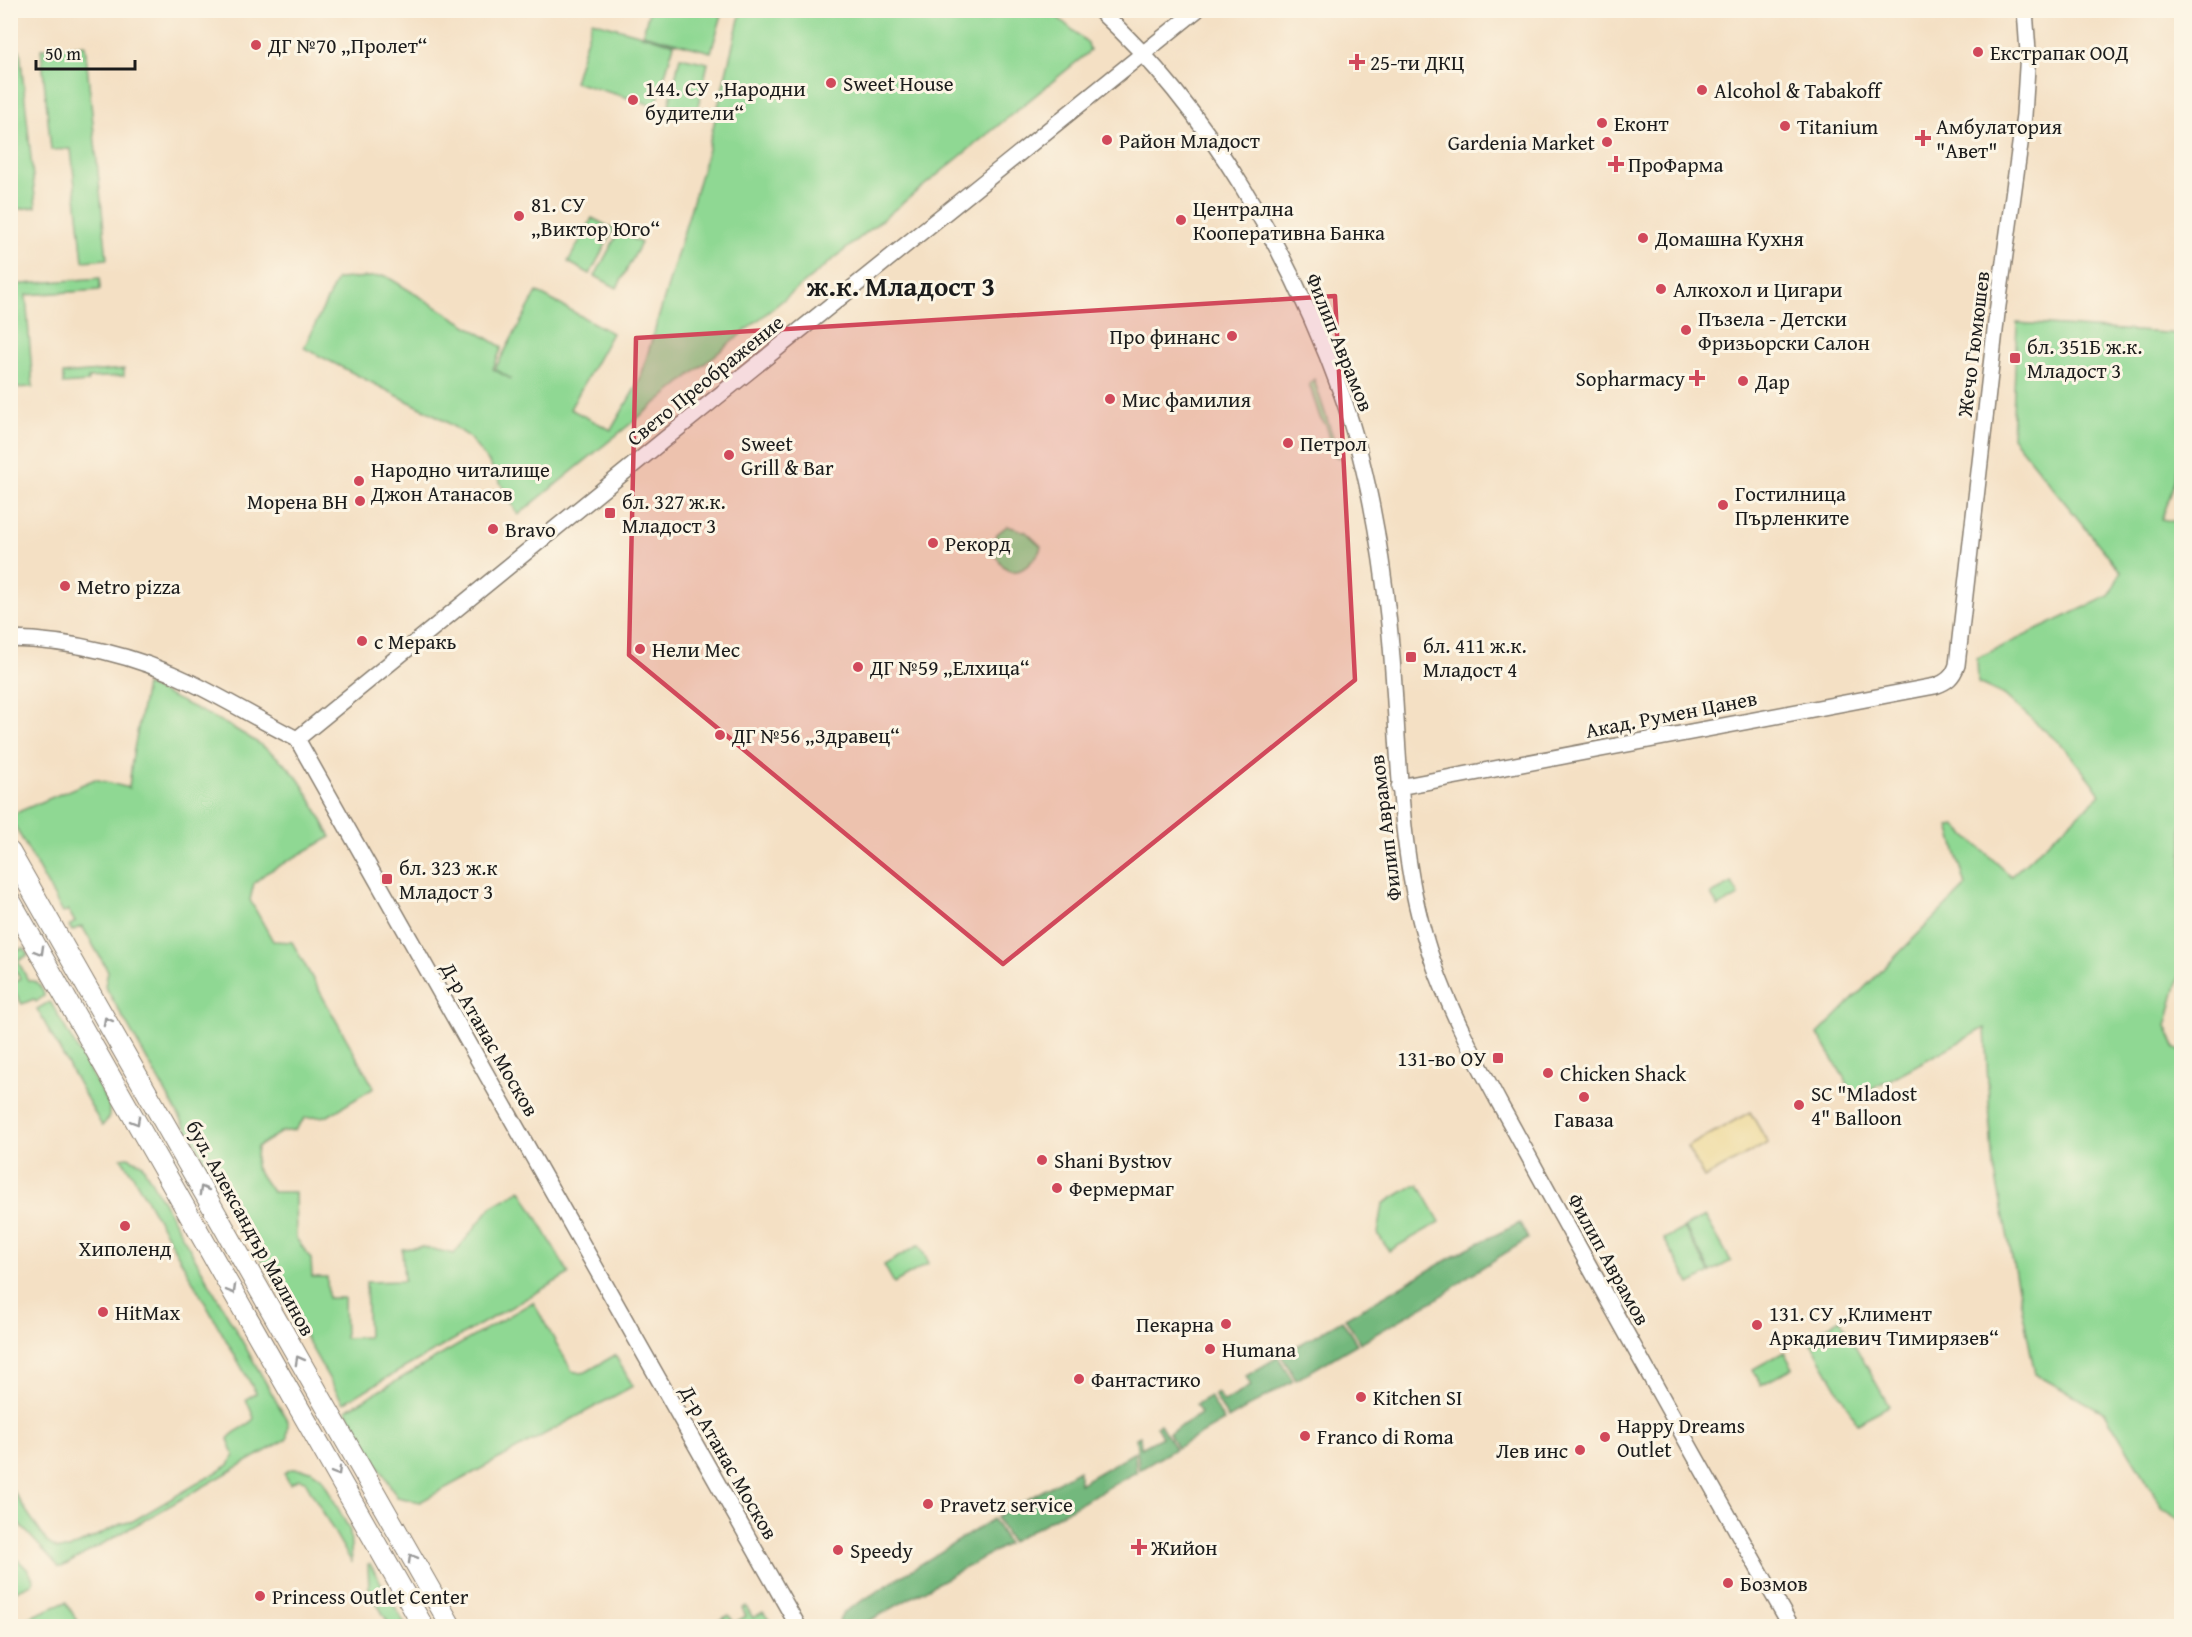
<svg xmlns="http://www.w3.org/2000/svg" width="2192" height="1637" viewBox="0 0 2192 1637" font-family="'Gentium Book Plus',serif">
<rect width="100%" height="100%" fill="#fcf5e5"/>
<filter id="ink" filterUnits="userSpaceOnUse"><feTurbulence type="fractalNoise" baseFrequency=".0167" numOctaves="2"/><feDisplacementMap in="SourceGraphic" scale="12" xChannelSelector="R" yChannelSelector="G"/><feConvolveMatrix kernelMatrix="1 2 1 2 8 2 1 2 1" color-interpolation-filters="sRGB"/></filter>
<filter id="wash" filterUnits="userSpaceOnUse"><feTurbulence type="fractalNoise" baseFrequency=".008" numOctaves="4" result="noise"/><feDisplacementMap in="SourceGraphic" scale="24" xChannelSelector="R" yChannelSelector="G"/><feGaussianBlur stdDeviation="1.35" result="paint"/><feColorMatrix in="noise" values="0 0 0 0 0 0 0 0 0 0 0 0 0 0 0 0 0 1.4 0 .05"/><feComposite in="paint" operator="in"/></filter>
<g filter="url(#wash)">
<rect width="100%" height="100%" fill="#f4e0c4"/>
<path fill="#8fd893" stroke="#567a58" stroke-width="1.5" d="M649,11H706L722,15L711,52L643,34Z
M741,11H1050L1088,43L1090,51L518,515L490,464L468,436L437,416L304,348L337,279L386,276L502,347L493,369L511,379L495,369L537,292L612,333L570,409L611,430L640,380L706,157Z
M592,21L674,44L656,106L574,82Z
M85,45L107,259L83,261L71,149L51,150L41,49Z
M20,50L36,207L11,210V51Z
M680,57L708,63L697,111L669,105Z
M592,218L614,229L590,274L568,262Z
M619,231L641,243L617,288L595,276Z
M100,278V290L26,295L33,387L11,388V285Z
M2017,323L2181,334C2182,392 2187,466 2161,519L2182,523V967L2166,1026L2176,1049L2182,1052L2181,1520L2163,1509L2105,1413L2035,1374L1992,1158L1985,1028L1856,1098L1818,1034L1966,886L1949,826L1955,825L2011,876L2101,794L2064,747L2004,695L1978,683L1977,658L2109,596L2121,572L2012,437Z
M124,369V376L88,378V382L63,384V374Z
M1314,379L1340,458L1335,456L1326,425L1320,418L1309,384Z
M1007,526L1026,532L1041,546C1040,553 1036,557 1031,562C1013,581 1001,568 992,548L997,534Z
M146,685C190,706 266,738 296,776C310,794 319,817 331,837L266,873L254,883L250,900L273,941L292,942L374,1088L328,1116L305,1118L295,1130L281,1132L257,1147L255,1167L272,1192H295L296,1238L311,1259L312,1277H327L328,1298H344L345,1338L368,1337L366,1282L404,1281L402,1249L423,1247L454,1254L491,1207L521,1190L569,1274L343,1403L105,986L108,971L82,926L72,931L69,926L75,922L68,910L63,913L11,819V815L95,779L129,788L132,760Z
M1732,883L1739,896L1718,907L1711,894Z
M11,929L18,941L15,943L19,950L24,948L28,955L18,961L28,980L36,982L43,990L44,996L36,1002L34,999L22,1004L11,986L20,979L11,961Z
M49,1002L51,1003L109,1105V1118L102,1126L37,1009Z
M128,1157L141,1163L288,1422L287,1439L62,1567H59L11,1515V1488L47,1542L57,1549H69L121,1524L133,1521L229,1465L234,1455L228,1439C234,1429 249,1428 254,1418L246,1399L256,1393L132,1174L121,1158Z
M1414,1185H1419L1440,1222L1389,1251L1378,1234L1383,1204Z
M1705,1216L1731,1261L1711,1272L1685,1227Z
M1684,1228L1710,1273L1690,1284L1664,1239Z
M919,1245L929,1263L894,1283L884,1265Z
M533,1302L572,1371L581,1373L586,1372L615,1355L633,1386L420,1502L397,1497L346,1410Z
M1840,1319L1889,1406L1857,1423L1808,1337Z
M1784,1352L1793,1368L1761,1385L1753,1369Z
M291,1469L311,1470L322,1478L350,1531L352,1563L305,1481L299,1479L290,1484L284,1473Z
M11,1553L28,1570L34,1580L32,1584L11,1593Z
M368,1564H370L406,1626H390L369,1590Z
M66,1602L80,1626H11V1625Z
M746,1606L753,1618L763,1612L774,1626H709L729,1615L734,1623L746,1616L742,1608Z"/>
<path fill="#73b87d" stroke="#486a4c" stroke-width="1.5" d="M1520,1223L1528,1239L1465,1278L1447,1293L1360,1343L1345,1318L1468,1248Z
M1342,1320L1357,1344L1296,1380L1281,1355Z
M1278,1357L1293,1381L1228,1419L1214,1394L1217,1392L1224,1402L1251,1386L1246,1376Z
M1210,1396L1224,1421L1177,1448L1169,1433L1201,1414L1196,1404Z
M1160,1424L1175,1449L1139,1470L1136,1438L1140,1436L1141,1448L1162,1437L1156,1426Z
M1135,1452L1136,1472L1011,1542L996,1517L1079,1470V1484Z
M993,1519L1008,1544L860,1626H842L839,1620L844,1612Z"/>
<path fill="#eeda9e" stroke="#857b5d" stroke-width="1.5" d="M1750,1112L1768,1143L1704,1178L1687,1147Z"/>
</g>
<g filter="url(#ink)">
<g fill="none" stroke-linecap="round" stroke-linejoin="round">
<defs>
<path id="minor" d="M1099,10C1209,110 1292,256 1342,395C1368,468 1381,547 1389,624C1401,737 1394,853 1433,962C1451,1013 1476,1060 1502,1108C1524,1147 1545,1187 1567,1226C1641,1360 1715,1494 1791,1626
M10,639C71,640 137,656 192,683C227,700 261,721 297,739L798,1626
M297,739L665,439L1197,10
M1399,787L1935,686C1947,682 1953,677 1957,665L1997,313L2024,115L2028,52L2025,10"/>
<path id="major" d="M10,852L451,1626
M10,900L423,1626"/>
</defs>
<use href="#minor" stroke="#887e70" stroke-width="18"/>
<use href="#major" stroke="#887e70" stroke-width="22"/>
<use href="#minor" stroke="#fff" stroke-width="15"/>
<use href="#major" stroke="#fff" stroke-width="20"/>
</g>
<defs><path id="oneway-chevron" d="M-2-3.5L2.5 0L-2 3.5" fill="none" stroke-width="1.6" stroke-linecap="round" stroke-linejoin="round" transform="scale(1.5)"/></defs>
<g stroke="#999">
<use href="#oneway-chevron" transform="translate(40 951) rotate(60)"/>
<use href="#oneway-chevron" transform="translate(107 1021) rotate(-119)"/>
<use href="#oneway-chevron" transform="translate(136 1121) rotate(60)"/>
<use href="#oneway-chevron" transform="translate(203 1190) rotate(-119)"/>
<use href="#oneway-chevron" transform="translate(232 1290) rotate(60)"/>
<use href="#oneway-chevron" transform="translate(299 1360) rotate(-119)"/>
<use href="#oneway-chevron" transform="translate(337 1472) rotate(60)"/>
<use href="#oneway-chevron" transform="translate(412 1558) rotate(-120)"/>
</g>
</g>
<path fill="#d1495b" fill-opacity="0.2" stroke="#d1495b" stroke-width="4.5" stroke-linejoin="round" d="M1335,296L1355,680L1003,964L629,655L636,338Z"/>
<g fill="#d1495b" stroke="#fcf5e5" stroke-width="2">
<circle cx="256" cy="45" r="6"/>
<circle cx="1978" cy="52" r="6"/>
<path d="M1354 53h6v6h6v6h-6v6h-6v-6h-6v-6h6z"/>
<circle cx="831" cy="83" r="6"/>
<circle cx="1702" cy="90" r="6"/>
<circle cx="633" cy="100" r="6"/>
<circle cx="1602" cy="123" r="6"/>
<circle cx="1785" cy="126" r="6"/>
<path d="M1920 129h6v6h6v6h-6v6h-6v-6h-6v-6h6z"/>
<circle cx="1107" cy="140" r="6"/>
<circle cx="1607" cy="142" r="6"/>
<path d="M1613 155h6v6h6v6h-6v6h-6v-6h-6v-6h6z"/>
<circle cx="519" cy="216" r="6"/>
<circle cx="1181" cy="220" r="6"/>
<circle cx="1643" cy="238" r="6"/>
<circle cx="1661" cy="289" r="6"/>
<circle cx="1686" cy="330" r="6"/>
<circle cx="1232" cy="336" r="6"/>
<rect x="2009" y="352" width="12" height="12" rx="3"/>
<path d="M1694 369h6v6h6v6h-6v6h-6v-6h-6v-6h6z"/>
<circle cx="1743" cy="381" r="6"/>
<circle cx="1110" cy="399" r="6"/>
<circle cx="1288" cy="443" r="6"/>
<circle cx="729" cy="455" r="6"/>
<circle cx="359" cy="481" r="6"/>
<circle cx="360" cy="501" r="6"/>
<circle cx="1723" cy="505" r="6"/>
<rect x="604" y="507" width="12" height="12" rx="3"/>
<circle cx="493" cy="529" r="6"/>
<circle cx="933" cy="543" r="6"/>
<circle cx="65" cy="586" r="6"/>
<circle cx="362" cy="641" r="6"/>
<circle cx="640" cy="649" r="6"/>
<rect x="1405" y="651" width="12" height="12" rx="3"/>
<circle cx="858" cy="667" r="6"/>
<circle cx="720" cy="735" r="6"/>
<rect x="381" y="873" width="12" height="12" rx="3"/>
<rect x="1492" y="1052" width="12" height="12" rx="3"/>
<circle cx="1548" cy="1073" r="6"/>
<circle cx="1584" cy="1097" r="6"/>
<circle cx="1799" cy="1105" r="6"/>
<circle cx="1042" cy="1160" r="6"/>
<circle cx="1057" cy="1188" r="6"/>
<circle cx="125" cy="1226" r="6"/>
<circle cx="103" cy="1312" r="6"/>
<circle cx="1226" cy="1324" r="6"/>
<circle cx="1757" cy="1325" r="6"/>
<circle cx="1210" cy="1349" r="6"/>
<circle cx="1079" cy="1379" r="6"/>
<circle cx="1361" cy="1397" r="6"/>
<circle cx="1305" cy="1436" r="6"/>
<circle cx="1605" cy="1437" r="6"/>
<circle cx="1580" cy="1450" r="6"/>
<circle cx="928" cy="1504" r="6"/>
<path d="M1136 1538h6v6h6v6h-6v6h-6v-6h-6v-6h6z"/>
<circle cx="838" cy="1550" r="6"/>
<circle cx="1728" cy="1583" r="6"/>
<circle cx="260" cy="1596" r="6"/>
</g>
<g text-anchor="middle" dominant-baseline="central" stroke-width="6" stroke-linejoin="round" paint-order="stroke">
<g font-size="21" fill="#1c1c1c" stroke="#fcf5e5" text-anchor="start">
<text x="268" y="45">ДГ №70 „Пролет“</text>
<text x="1990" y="52">Екстрапак ООД</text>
<text x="1370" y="62">25-ти ДКЦ</text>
<text x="843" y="83">Sweet House</text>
<text x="645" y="88">144. СУ „Народни<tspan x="645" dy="24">будители“</tspan></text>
<text x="1714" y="90">Alcohol &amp; Tabakoff</text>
<text x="1614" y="123">Еконт</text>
<text x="1797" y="126">Titanium</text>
<text x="1936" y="126">Амбулатория<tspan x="1936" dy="24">"Авет"</tspan></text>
<text x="1119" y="140">Район Младост</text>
<text x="1595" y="142" text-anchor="end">Gardenia Market</text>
<text x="1628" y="164">ПроФарма</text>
<text x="531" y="204">81. СУ<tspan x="531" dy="24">„Виктор Юго“</tspan></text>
<text x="1193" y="208">Централна<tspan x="1193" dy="24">Кооперативна Банка</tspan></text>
<text x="1655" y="238">Домашна Кухня</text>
<text x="1673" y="289">Алкохол и Цигари</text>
<text x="1698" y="318">Пъзела - Детски<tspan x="1698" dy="24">Фризьорски Салон</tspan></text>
<text x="1220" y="336" text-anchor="end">Про финанс</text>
<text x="2027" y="346">бл. 351Б ж.к.<tspan x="2027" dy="24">Младост 3</tspan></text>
<text x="1685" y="378" text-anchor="end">Sopharmacy</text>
<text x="1755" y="381">Дар</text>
<text x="1122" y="399">Мис фамилия</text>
<text x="741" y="443">Sweet<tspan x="741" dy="24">Grill &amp; Bar</tspan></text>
<text x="1300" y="443">Петрол</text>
<text x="371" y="469">Народно читалище<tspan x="371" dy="24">Джон Атанасов</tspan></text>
<text x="1735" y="493">Гостилница<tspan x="1735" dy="24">Пърленките</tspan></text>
<text x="348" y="501" text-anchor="end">Морена ВН</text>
<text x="622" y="501">бл. 327 ж.к.<tspan x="622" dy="24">Младост 3</tspan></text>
<text x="505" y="529">Bravo</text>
<text x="945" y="543">Рекорд</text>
<text x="77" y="586">Metro pizza</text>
<text x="374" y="641">с Меракь</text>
<text x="1423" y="645">бл. 411 ж.к.<tspan x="1423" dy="24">Младост 4</tspan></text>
<text x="652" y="649">Нели Мес</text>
<text x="870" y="667">ДГ №59 „Елхица“</text>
<text x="732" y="735">ДГ №56 „Здравец“</text>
<text x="399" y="867">бл. 323 ж.к<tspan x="399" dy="24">Младост 3</tspan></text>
<text x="1486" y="1058" text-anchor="end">131-во ОУ</text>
<text x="1560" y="1073">Chicken Shack</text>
<text x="1811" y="1093">SC "Mladost<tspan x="1811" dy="24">4" Balloon</tspan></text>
<text x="1584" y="1119" text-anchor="middle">Гаваза</text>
<text x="1054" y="1160">Shani Bystюv</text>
<text x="1069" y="1188">Фермермаг</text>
<text x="125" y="1248" text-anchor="middle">Хиполенд</text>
<text x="115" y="1312">HitMax</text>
<text x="1769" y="1313">131. СУ „Климент<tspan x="1769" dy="24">Аркадиевич Тимирязев“</tspan></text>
<text x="1214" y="1324" text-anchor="end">Пекарна</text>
<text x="1222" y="1349">Humana</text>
<text x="1091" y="1379">Фантастико</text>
<text x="1373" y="1397">Kitchen SI</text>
<text x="1617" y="1425">Happy Dreams<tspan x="1617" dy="24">Outlet</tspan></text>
<text x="1317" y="1436">Franco di Roma</text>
<text x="1568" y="1450" text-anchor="end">Лев инс</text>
<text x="940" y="1504">Pravetz service</text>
<text x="1151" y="1547">Жийон</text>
<text x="850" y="1550">Speedy</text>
<text x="1740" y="1583">Бозмов</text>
<text x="272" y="1596">Princess Outlet Center</text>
</g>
<g font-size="21" fill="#1c1c1c" stroke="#fcf5e5">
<text transform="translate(1340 342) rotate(68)">Филип Аврамов</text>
<text transform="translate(1973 344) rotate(-83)">Жечо Гюмюшев</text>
<text transform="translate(705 380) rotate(-39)">Свето Преображение</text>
<text transform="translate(1671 714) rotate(-11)">Акад. Румен Цанев</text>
<text transform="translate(1385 828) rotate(-97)">Филип Аврамов</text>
<text transform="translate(490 1039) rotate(60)">Д-р Атанас Москов</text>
<text transform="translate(251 1228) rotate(61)">бул. Александър Малинов</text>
<text transform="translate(1609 1259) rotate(61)">Филип Аврамов</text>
<text transform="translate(729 1462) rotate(60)">Д-р Атанас Москов</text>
</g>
<g font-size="27" font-weight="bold" fill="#1c1c1c" stroke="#fcf5e5">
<text x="901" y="286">ж.к. Младост 3</text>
</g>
</g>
<rect width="2192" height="1637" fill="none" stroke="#fcf5e5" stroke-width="36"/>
<path d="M36 60v9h99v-9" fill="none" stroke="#1c1c1c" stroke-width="3"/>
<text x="45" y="60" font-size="18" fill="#1c1c1c" stroke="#fcf5e5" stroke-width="4.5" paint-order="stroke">50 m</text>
</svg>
